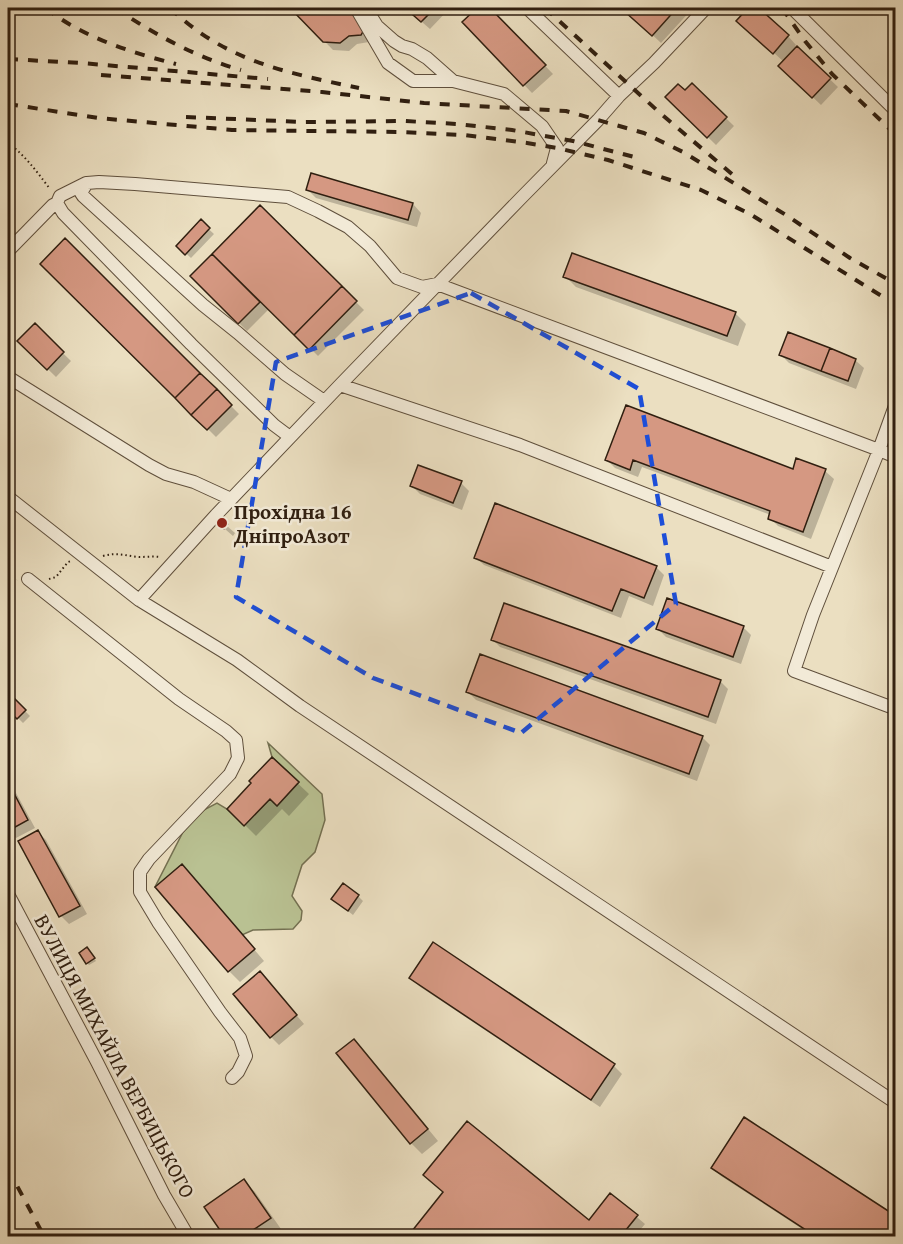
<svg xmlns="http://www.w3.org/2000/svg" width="903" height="1244" viewBox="0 0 903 1244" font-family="'Gentium Book Plus',serif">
<rect width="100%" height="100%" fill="#ebdfc1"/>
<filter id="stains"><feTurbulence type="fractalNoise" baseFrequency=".00333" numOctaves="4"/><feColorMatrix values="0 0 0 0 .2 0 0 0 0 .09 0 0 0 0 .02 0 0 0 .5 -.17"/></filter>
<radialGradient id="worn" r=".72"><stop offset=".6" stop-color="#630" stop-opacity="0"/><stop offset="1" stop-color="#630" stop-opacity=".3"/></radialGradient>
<path fill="#b9c192" stroke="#747051" stroke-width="1.5" d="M268,743L322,794L325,820L315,852L302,865L292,896L302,911L301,920L293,929L253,930L242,935L155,887L183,832L198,813L217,803L227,809L244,825L270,799L277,806L299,782L272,757Z"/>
<path fill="#0003" d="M292,8H349L373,37L369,42L357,44L349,51L333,50Z
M406,8H450L430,29Z
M479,8H489L553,74L532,93L464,22Z
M629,8H693L661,43L626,10Z
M750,8H756L788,36L796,45L795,46L838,87L821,105L780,66L784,62L738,20Z
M692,85L734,126L716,145L667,97L685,92Z
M312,175L413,204L421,213L417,227L316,198L307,189Z
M260,207L364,310L318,356L270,308L247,331L192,276Z
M201,222L214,234L191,258L178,246Z
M65,240L239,414L216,437L42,264Z
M565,276L735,313L746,324L738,346L576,287Z
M35,326L71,361L56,377L19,341Z
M781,355L855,360L864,368L856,389L789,363Z
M626,407L793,470L797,460L825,471L834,479L811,539L778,526L770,518L771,515L642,467L638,477L615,468L607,460Z
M461,483L469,491L462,510L420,494L412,486Z
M220,520L235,533L233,536L218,523Z
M475,557L656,567L664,575L653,606L629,596L621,618L484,565Z
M743,627L751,635L741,664L666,637L658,629Z
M492,639L720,681L728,689L716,724L500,647Z
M468,692L702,737L710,745L697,781L476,700Z
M8,694L30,716L23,723L8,708Z
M272,759L309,794L289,816L282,809L256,836L229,809Z
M8,778L35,828L16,838L8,829Z
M38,832L46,840L87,914L69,924L61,916Z
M193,877L264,961L240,982L229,971Z
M358,896L363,901L353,915L333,899Z
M434,944L614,1066L622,1074L600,1107L419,986L411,978Z
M89,951L96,961L89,965L87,963Z
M268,982L304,1024L279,1045L271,1037Z
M354,1041L365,1052L438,1141L422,1154L411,1143Z
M713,1168L896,1218V1236H813L721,1176Z
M244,1181L255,1192L281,1229L270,1236H226L206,1207Z
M445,1192L589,1222L611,1195L645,1224L635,1236H409Z"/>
<path fill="#d59882" stroke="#301f10" stroke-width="1.5" d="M290,8H350L365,28L361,35L349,36L340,43L323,42Z
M405,8H435L421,22Z
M477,8H490L546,65L523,86L462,22Z
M627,8H677L652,36L624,11Z
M748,8H759L789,35L773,54L736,21Z
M797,46L831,78L812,98L778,66Z
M692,83L727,117L707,138L665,97L678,84L685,90Z
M311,173L413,203L408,220L306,190Z
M260,205L342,286L294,335L212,254Z
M201,219L210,228L185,255L176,246Z
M65,238L200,373L175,398L40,264Z
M572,253L736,312L727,336L563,277Z
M212,254L260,302L238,324L190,276Z
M342,286L357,301L309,350L294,335Z
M35,323L64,352L47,370L17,341Z
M788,332L830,348L821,371L779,355Z
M830,348L856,359L848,381L821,371Z
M200,373L217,389L191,415L175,398Z
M217,389L232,405L207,430L191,415Z
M626,405L793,469L796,458L826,469L803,532L768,519L770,511L633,460L630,470L605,460Z
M418,465L462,481L453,503L410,486Z
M495,503L657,566L644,598L621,589L612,611L474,558Z
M220,518L228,524L224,529L216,523Z
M667,598L744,626L733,657L656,629Z
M504,603L721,680L708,717L491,640Z
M480,654L703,736L689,774L466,692Z
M8,692L26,710L17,719L8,710Z
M272,757L299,782L277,806L270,799L244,826L227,809L251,783L249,781Z
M8,782L28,820L8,831Z
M38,830L80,906L59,917L18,841Z
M182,864L255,949L228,972L155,887Z
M343,883L359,895L348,911L331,899Z
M433,942L615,1064L591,1100L409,978Z
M87,947L95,958L86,964L79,953Z
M260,971L297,1015L270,1038L233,994Z
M354,1039L428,1129L410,1144L336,1053Z
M744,1117L896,1216V1236H815L711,1168Z
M467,1121L589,1220L610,1193L638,1215L621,1236H408L443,1192L423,1175Z
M244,1179L271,1218L244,1236H224L204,1207Z"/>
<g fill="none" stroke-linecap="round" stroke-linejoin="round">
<defs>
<path id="minor" d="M356,8L388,63L413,81H453L504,94L542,126L557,148L553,163
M364,8L367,10L377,26L394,41L402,46L412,49L427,58L453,81
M527,8L619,96
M792,8L896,111
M86,183L60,196L57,203L63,213L191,344L274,425L290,437
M8,251L53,205L57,203
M8,377L149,465L166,474L194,482L231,499
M340,385L520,445L832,567
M324,401L285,374L238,333L203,305L83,196L81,193L87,183L99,182L135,184L288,197L318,211L348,227L370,246L397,278L422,287L437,284L879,450L896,457
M896,403L879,450L813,615L794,671L896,709
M8,497L139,600L237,660L300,706L896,1103
M28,579L179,699L226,731L236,740L238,758L230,774L149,859L140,872V892L158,922L220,1012L240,1038L246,1056L238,1072L232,1078
M139,600L216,515L340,385L522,197L598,120L619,96L654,63L706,8
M8,894L97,1062L164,1195L188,1236"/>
</defs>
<use href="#minor" stroke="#5f4f3c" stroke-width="14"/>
<path stroke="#301f10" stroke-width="2" stroke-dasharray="1.5 3" stroke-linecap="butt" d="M8,143C25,155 37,172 50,189
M103,556C116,552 127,556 139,557C146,557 153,556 160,557
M49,579L56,577L68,562L71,561
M8,581L17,580"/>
<use href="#minor" stroke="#f2ead7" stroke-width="12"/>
<path stroke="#301f10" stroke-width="4" stroke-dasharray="10 10" stroke-linecap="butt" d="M46,8C81,37 133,53 176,64
M115,8C154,34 195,57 241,70
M170,8C225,61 287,73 359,88
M545,8L660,113L739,180
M782,8L805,41L832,74L896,135
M8,59L81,63L268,79
M101,75L322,92L424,103L566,111L644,133L683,152L786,215L850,258L896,284
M8,104L98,118L232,130L399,132L464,135L527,143L557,148L608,160L701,190L750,214L896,305
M186,117L304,122L405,121L457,124L512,130L573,141L642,159
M8,1169L44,1236"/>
</g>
<path fill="none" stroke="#1d4ed8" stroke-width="4.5" stroke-dasharray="12 8" stroke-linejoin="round" d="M471,293L639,389L676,604L521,733L373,678L236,597L276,362Z"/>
<circle fill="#8f2418" stroke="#f2ead7" stroke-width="2" cx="222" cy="523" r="6"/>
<g text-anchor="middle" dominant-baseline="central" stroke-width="5" stroke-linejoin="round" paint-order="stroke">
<g font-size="21" font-weight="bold" fill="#301f10" stroke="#f2ead7" text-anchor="start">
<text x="234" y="511">Прохідна 16<tspan x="234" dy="24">ДніпроАзот</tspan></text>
</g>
<g font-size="21" fill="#301f10" stroke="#f2ead7">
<text transform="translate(115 1056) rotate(62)">ВУЛИЦЯ МИХАЙЛА ВЕРБИЦЬКОГО</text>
</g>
</g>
<rect width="903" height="1244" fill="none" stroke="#ebdfc1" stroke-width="30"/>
<rect x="9" y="9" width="885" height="1226" fill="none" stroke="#301f10" stroke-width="3"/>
<rect x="15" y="15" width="873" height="1214" fill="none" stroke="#301f10" stroke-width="1.5"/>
<rect width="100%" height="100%" filter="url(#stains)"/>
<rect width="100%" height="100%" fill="url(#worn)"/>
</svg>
